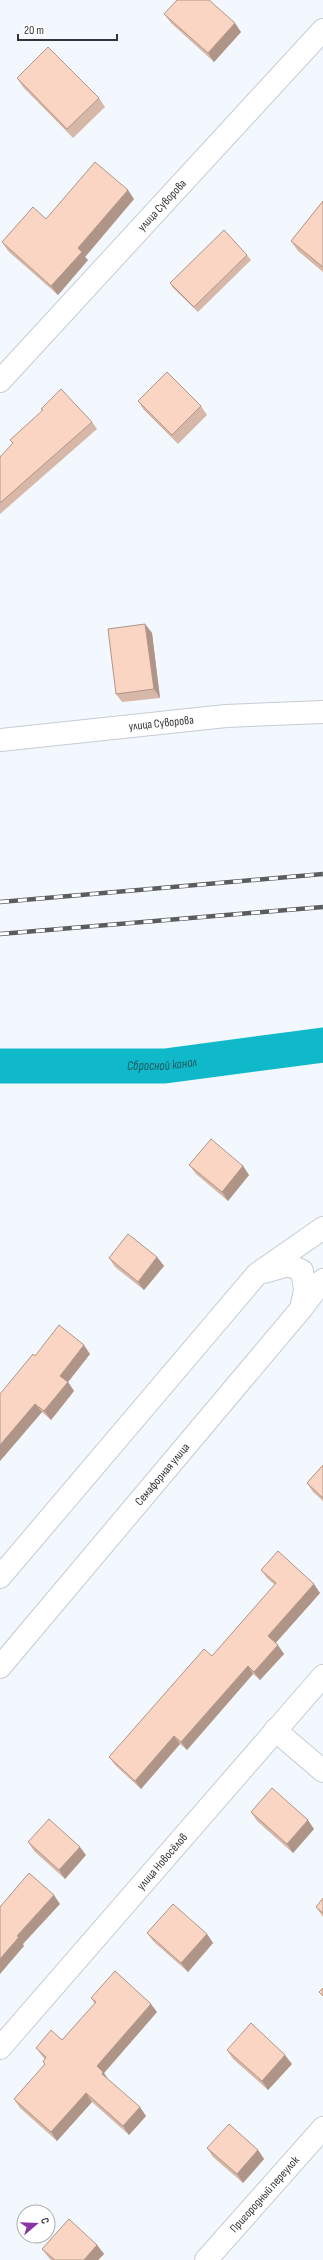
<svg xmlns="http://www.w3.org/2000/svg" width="323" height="2260" viewBox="0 0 323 2260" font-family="'Sofia Sans Condensed',sans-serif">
<rect width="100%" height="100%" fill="#f3f8fe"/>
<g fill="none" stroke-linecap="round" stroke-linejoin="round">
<path stroke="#0fb9c9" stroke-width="35" id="s1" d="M0,1066H165L323,1045"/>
<defs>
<g id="minor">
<path id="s2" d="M0,381L323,30"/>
<path id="s3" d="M0,740L226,716L323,712"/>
<path d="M264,1272L289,1265L302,1271L305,1290L301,1309"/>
<path d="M0,1577L257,1274L323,1228"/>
<path id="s4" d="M0,1667L301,1309L323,1280"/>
<path d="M275,1730L323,1771"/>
<path id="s5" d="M0,2048L323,1676"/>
<path id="s6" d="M206,2260L323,2128"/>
</g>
</defs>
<use href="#minor" stroke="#c6ccd4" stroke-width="24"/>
<use href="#minor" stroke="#fff" stroke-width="22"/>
<defs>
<path id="rail" d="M0,902L323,874
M0,934L323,907"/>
</defs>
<use href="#rail" stroke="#5a5d60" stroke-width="4.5"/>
<use href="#rail" stroke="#fff" stroke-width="3" stroke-dasharray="9" stroke-linecap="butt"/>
</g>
<path fill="#d7b7a8" d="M164,14L241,32L214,62L171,23Z
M17,78L99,98L105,107L73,138L23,87Z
M134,199L85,257L88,260L58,295L8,251L2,242L46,219Z
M323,201V272L298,251L291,241Z
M247,255L251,260L198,312L173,288L170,283Z
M138,401L201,406L207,415L178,444L144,410Z
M92,422L97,429L0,514V457L13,444L10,440Z
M145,624L152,633L160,698L122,702L116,694Z
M189,1165L243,1166L249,1175L228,1201L196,1174Z
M157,1257L164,1266L144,1290L115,1267L109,1258Z
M90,1354L68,1382L74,1391L51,1420L42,1412L0,1461L35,1356Z
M323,1465V1501L313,1492L307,1483Z
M261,1570L320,1593L275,1643L284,1654L260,1680L253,1674L187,1750L180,1744L141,1789L115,1765L109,1757L212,1656L275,1585L267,1578Z
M251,1812L314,1829L293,1853L257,1821Z
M28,1842L86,1855L65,1879L34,1851Z
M323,1898V1917L316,1907Z
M147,1933L207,1934L213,1943L188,1972L154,1942Z
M91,1998L157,2012L104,2073L109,2080L146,2116L129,2135L92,2102L57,2141L20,2108L14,2099L45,2065L43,2062L45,2059L42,2056L36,2048L62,2040L95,2004Z
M227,2050L292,2064L268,2090L233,2059Z
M207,2148L258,2150L264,2159L243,2183L213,2157Z
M97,2245L104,2254L98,2260H51L48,2257L42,2249Z"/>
<path fill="#af9588" d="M235,23L241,32L214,62L208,53Z
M128,190L134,199L85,257L88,260L58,295L51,286L78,248Z
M145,624L152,633L160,698L154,689Z
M243,1166L249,1175L228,1201L222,1192Z
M157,1257L164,1266L144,1290L138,1282Z
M84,1345L90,1354L68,1382L74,1391L51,1420L44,1411L60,1376Z
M35,1404L42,1412L0,1461V1445Z
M314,1584L320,1593L274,1645L268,1636Z
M278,1645L284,1654L260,1680L254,1672Z
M248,1666L253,1674L187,1750L181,1742Z
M174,1736L180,1744L141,1789L135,1781Z
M308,1820L314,1829L293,1853L287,1844Z
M80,1847L86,1855L65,1879L59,1870Z
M54,1895L60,1904L23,1944L24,1946L0,1974V1959L17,1936Z
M207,1934L213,1943L188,1972L181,1963Z
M151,2004L157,2012L104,2073L109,2081L108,2082L97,2066Z
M285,2055L292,2064L268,2090L262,2081Z
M86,2093L92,2102L57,2141L51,2132Z
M140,2107L146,2116L129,2135L123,2126Z
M258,2150L264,2159L243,2183L237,2174Z
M97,2245L104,2254L98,2260H84Z"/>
<path fill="#fad5c3" stroke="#af9588" d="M177,0H209L235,23L208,53L164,14Z
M48,47L99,98L67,129L17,78Z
M95,162L128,190L78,248L82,252L51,286L2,242L33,207L46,219Z
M323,201V267L291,241Z
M224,230L247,255L194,307L170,283Z
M167,372L201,406L172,435L138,401Z
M61,389L92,422L0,503V457L13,443L10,440L43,410L41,409Z
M145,624L154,689L116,694L108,629Z
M211,1139L243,1166L222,1192L189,1165Z
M128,1234L157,1257L138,1282L109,1258Z
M59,1325L84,1345L60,1376L68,1382L44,1411L35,1404L0,1445V1394L33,1354L35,1356Z
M323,1465V1498L307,1483Z
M278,1551L314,1584L268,1636L278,1645L254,1672L248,1666L181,1742L174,1736L135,1781L109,1757L204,1649L212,1656L276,1583L261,1570Z
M272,1788L308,1820L287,1844L251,1812Z
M49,1819L80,1847L59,1870L28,1842Z
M29,1873L54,1895L17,1936L19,1937L0,1959V1907Z
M323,1898V1913L316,1907Z
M173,1904L207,1934L181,1963L147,1933Z
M115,1971L151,2004L97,2066L103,2072L102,2074L140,2107L123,2126L86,2093L51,2132L14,2099L45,2064L43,2062L46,2057L36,2048L51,2030L62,2040L96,2002L91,1998Z
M323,1988V1996L319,1992Z
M251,2023L285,2055L262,2081L227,2050Z
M229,2124L258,2150L237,2174L207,2148Z
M69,2219L97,2245L84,2260H55L42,2249Z"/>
<g text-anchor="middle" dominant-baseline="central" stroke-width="3" stroke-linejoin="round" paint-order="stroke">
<g font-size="12" fill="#333538" stroke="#fff">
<text stroke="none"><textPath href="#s2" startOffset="239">улица Суворова</textPath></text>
<text stroke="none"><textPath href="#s3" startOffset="162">улица Суворова</textPath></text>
<text stroke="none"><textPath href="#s4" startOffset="252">Семафорная улица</textPath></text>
<text stroke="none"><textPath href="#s5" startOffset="247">улица Новосёлов</textPath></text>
<text stroke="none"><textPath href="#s6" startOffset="88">Пригородный переулок</textPath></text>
</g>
<g font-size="13" font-style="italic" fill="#205a61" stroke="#fff">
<text stroke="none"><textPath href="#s1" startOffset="162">Сбросной канал</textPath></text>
</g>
</g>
<g transform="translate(36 2224) rotate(71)"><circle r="19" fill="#ffffff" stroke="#adaeaf"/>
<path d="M0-3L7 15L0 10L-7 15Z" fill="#8a35a3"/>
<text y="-6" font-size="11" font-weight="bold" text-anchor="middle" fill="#333538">С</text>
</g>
<path d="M18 34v6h99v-6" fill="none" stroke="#333538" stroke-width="2"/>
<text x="24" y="34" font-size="12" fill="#333538" stroke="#ffffff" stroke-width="3" paint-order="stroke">20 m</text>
</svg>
